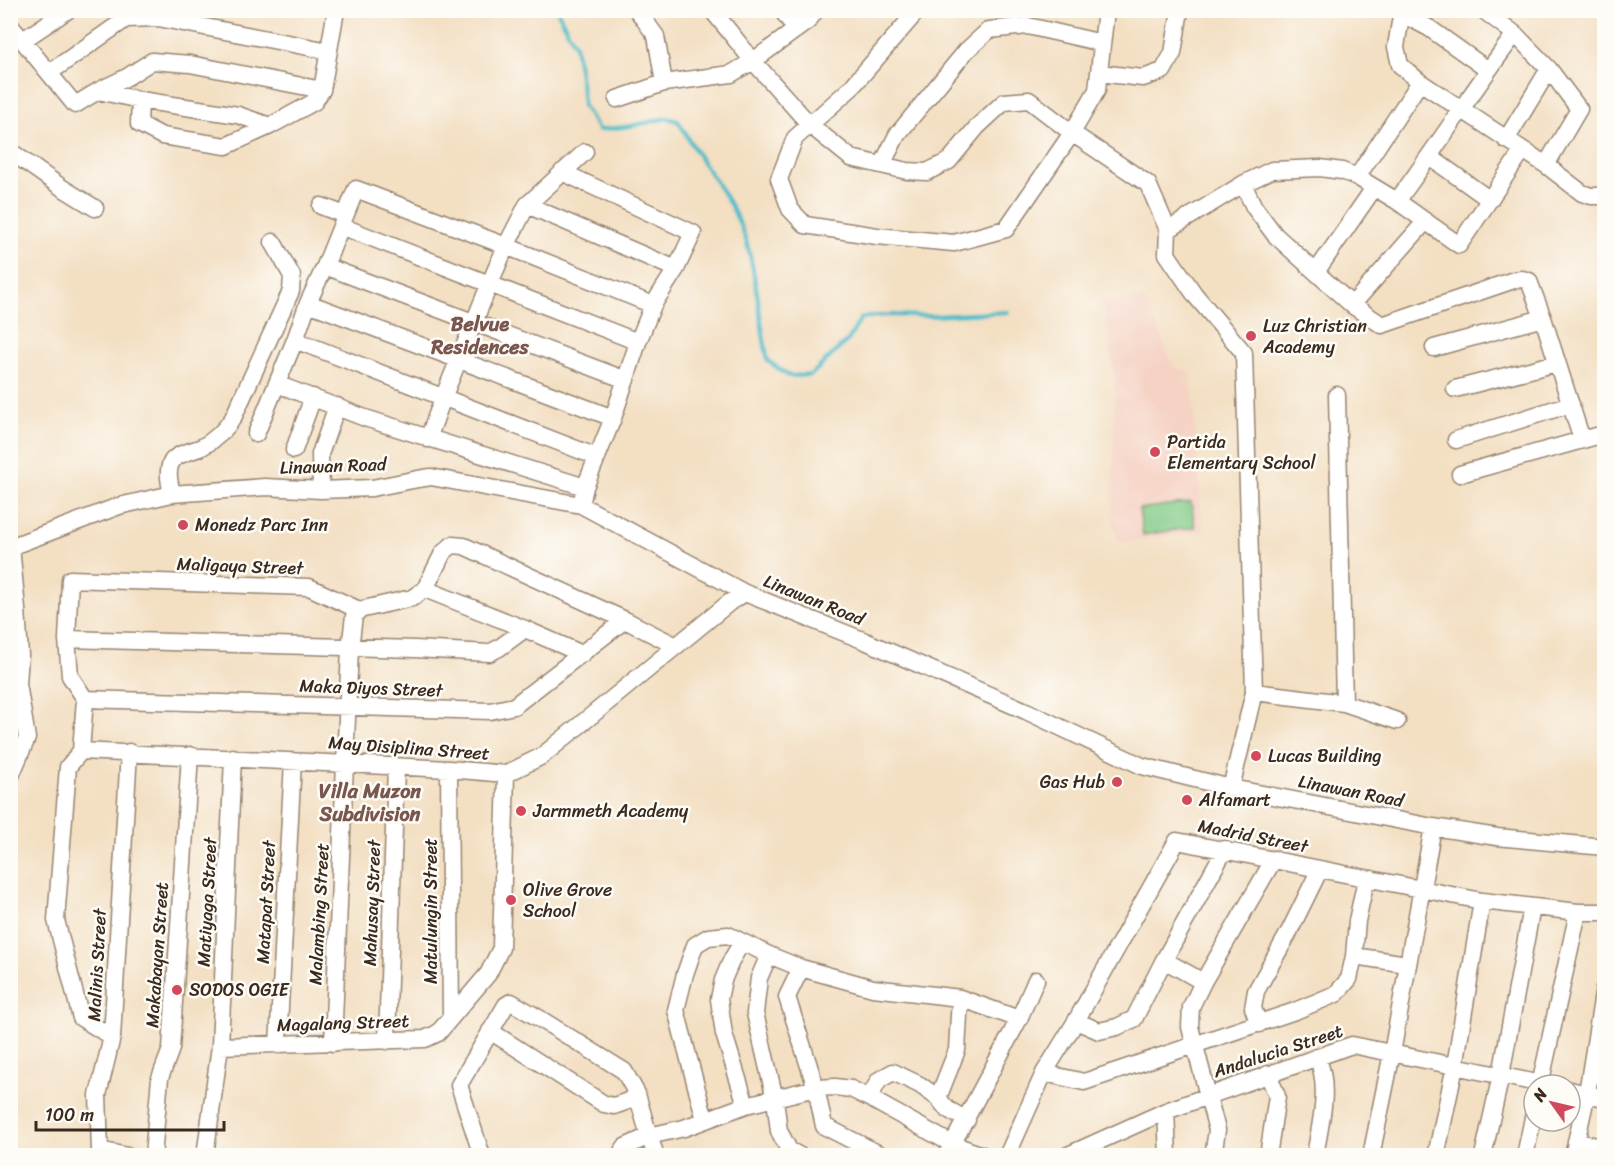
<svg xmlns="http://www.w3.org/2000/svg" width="1615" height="1166" viewBox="0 0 1615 1166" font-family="Sriracha,sans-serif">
<rect width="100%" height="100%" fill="#fdfcf7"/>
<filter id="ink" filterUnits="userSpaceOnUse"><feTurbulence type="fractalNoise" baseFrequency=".0167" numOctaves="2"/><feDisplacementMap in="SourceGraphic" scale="12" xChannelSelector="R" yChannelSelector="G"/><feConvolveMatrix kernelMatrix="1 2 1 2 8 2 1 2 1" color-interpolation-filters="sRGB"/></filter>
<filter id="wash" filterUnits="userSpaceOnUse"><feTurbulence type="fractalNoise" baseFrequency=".008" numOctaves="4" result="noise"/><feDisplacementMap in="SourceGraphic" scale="24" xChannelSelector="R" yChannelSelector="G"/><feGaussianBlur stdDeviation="1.35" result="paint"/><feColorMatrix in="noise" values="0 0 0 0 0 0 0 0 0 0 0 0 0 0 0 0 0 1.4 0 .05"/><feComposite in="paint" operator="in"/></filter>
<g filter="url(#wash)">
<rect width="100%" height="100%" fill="#f3dfc2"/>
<path fill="#f5d2c3" d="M1144,298L1174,367L1191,373L1203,532L1119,543L1112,523L1115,381L1103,303Z"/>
<path fill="#83cb88" stroke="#5f7a53" stroke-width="1.5" d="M1191,502L1195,527L1143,535L1139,509Z"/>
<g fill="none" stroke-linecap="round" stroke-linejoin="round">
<path stroke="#50bcca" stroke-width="4" d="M557,10L575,45L581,82L583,106L599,130L631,126L667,118L678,121C686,134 693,148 702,161C721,189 741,217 749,251C758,287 760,325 768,361L789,376L811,375L849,339L861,318L886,315L932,316L1008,312"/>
</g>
</g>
<g filter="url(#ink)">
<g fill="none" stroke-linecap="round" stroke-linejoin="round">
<defs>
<path id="minor" d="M637,10L656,36L664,83
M712,10L753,61L810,125L851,158L907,171L927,172L949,161L977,127L1004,102L1029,100L1072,133L1148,184L1168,230L1167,254L1195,295L1244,353L1254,692L1231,788
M782,10L796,30
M918,10L850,89L795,138L779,179L790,209L805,225L877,236L954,243L1006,229L1072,133L1097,90L1106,10
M1402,10L1396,47L1400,65L1420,82L1546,165L1582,193L1591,196H1604
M1483,10L1515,34L1549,69L1579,109L1546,165
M1402,14L1429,28L1488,70
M10,25L75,105L98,91L127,77L152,61L190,64L322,90
M23,40L68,10
M49,73L126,19L158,18L329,51
M1099,73L1143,78L1163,71L1173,53L1180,10
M98,91L140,100L238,115L270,126
M617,99L664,83L731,74L753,61L808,21L816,10
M140,100L139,124L162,136L226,146L270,126L314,102L322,90L336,10
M1506,140L1549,69
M10,151L61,187L95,208
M1430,157L1490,200
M882,165L897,135L966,51L989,30L1028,26L1102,43
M562,172L693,233L676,269L653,305L638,342L613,418L585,487L581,505
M1357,177L1420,82
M1243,184L1254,207L1275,235L1352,305L1382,325L1514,280L1522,279L1529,281L1543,318L1582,440
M1397,201C1437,147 1474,88 1515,34
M527,205L676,269
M321,206L345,215
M341,226L638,342
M1168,230L1243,184L1272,170L1320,168L1342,171L1357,177L1397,201L1459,245L1523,150
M325,266L626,380
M1316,272L1374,188
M308,303L613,418
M1352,305L1425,222
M295,340L597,457
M1434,348L1543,318
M277,384L365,418L585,487
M1455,389L1557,363
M1337,395L1344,703
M256,434L295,340L308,303L325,266L356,189L506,246L653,305
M428,439L443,398L490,283L506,246L527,205L585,152
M1456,440L1571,404
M294,450L313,397
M1460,474L1604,434
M321,490L320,454L337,406
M172,494C170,484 166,471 172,461C178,453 193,451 202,447C215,440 225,430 233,418L291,291L292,276L273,242
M10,547L119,506L172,494L265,487L321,490L372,488L418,479L431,477L581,505L745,593L865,641L1026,711L1142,766L1231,788L1433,827L1497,837L1604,847
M425,589L525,629L582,654
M67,639L415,649L489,653L499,648L525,629
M1254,692L1344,703L1397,721
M85,699L490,711L514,706L625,620
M81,751L449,769L506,774L542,756L730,602L745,593
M449,769L451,1018
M10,778L27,738L18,684L20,655L17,609L11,547
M742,942L732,959L723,980L719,999L724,1034L746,1105
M769,955L759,978L755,1013L775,1099L779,1131L789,1150L800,1156
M1354,956L1407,964
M1164,960L1203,982
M801,968L787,997L816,1088L824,1126L883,1156
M960,998L957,1050L938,1098L947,1109L967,1120
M1076,1021L1099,1031L1117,1027L1134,1019L1164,960L1225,849
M1259,1024L1253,1008L1256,991L1288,934L1320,869
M490,1031L604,1104L614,1106L628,1101L637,1094
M112,1037L81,1018L56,920L68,767L81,751L85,699L70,676L67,639L70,579L309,587L359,610L412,598L425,589L443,553L452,545L464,546L625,620L676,646
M387,1041L396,766
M333,1043L350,648L354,616L359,610
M278,1045L293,761
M220,1046L425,1039L438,1033L488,974L501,948L506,774
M1044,1073L1084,1082L1295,1011L1336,994L1349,979L1354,956L1357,921L1365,884L1372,879
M1268,1074L1277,1096L1268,1156
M1540,1085L1578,912
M1570,1090L1604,1098
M869,1098L879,1080L893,1072L920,1085L938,1098
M1166,1111L1168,1156
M705,1120L676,1010L685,974L695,945L708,937L728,935L769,955L801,968L873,988L960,998L1019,1019
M1576,1141L1604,1148
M127,1156L100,1150L98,1095L112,1037L129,752
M153,1156L160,1078L171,1049L190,755
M205,1156L220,1046L233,757
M482,1156L459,1085L506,1005L511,1002L542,1020L624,1071L637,1094L649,1136L656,1156
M619,1156L625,1147L649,1136L684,1128L746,1105L816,1088L835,1087L851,1089L869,1098L952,1144L985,1156
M946,1156L1019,1019L1036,980
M1007,1156L1044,1073L1076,1021L1177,841L1482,901L1578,912H1604
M1066,1156L1166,1111L1352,1045L1547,1085
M1213,1156L1217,1130L1190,1027L1191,1007L1203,982L1274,859
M1315,1156C1320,1124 1331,1087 1317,1057
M1371,1156L1392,1053L1433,827
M1436,1156L1455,1066L1482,901
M1483,1156L1501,1075L1532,907
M1525,1156L1534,1113
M1573,1156L1587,1093L1604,988"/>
</defs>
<use href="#minor" stroke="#978470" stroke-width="19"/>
<use href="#minor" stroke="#fff" stroke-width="16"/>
</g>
</g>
<g fill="#d1495b" stroke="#fdfcf7" stroke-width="2">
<circle cx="1251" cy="336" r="6"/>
<circle cx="1155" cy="452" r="6"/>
<circle cx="183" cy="525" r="6"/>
<circle cx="1256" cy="756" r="6"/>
<circle cx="1117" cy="782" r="6"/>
<circle cx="1187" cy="800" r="6"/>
<circle cx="521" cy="811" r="6"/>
<circle cx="511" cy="900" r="6"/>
<circle cx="177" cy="990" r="6"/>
</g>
<g text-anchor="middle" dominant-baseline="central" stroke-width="5" stroke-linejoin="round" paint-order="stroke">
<g font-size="18" fill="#3b2a1e" stroke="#fdfcf7" text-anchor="start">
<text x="1263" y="326">Luz Christian<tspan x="1263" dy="21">Academy</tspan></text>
<text x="1167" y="442">Partida<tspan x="1167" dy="21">Elementary School</tspan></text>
<text x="195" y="525">Monedz Parc Inn</text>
<text x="1268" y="756">Lucas Building</text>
<text x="1105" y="782" text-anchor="end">Gas Hub</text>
<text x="1199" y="800">Alfamart</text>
<text x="533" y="811">Jarmmeth Academy</text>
<text x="523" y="890">Olive Grove<tspan x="523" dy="21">School</tspan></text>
<text x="189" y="990">SODOS OGIE</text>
</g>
<g font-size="18" fill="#3b2a1e" stroke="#fdfcf7">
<text transform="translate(333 466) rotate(-2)">Linawan Road</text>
<text transform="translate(240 566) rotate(2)">Maligaya Street</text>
<text transform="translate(814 600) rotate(22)">Linawan Road</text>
<text transform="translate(371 688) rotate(2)">Maka Diyos Street</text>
<text transform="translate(409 748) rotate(4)">May Disiplina Street</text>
<text transform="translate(1351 791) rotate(11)">Linawan Road</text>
<text transform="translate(1253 836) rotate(11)">Madrid Street</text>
<text transform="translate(207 902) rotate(-87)">Matiyaga Street</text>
<text transform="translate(266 902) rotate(-87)">Matapat Street</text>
<text transform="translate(372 903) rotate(-88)">Mahusay Street</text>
<text transform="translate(431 911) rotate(-90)">Matulungin Street</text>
<text transform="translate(319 914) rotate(-87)">Malambing Street</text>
<text transform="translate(157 955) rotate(-86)">Makabayan Street</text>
<text transform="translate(97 965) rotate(-87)">Malinis Street</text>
<text transform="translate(343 1023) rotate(-2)">Magalang Street</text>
<text transform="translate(1278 1051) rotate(-18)">Andalucia Street</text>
</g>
<g font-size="20" font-weight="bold" fill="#79564e" stroke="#fdfcf7">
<text x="480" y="324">Belvue<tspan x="480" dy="23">Residences</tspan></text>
<text x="370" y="791">Villa Muzon<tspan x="370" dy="23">Subdivision</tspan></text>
</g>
</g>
<rect width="1615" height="1166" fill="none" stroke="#fdfcf7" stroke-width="36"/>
<g transform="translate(1552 1103) rotate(304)"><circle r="28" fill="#fdfcf7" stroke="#afa8a0" stroke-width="1.5"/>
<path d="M0-4.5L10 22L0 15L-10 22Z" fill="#d1495b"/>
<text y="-9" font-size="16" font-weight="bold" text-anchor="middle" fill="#3b2a1e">N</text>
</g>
<path d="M36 1121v9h188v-9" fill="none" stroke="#3b2a1e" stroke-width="3"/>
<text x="45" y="1121" font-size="18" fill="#3b2a1e" stroke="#fdfcf7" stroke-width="4.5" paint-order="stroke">100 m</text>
</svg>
